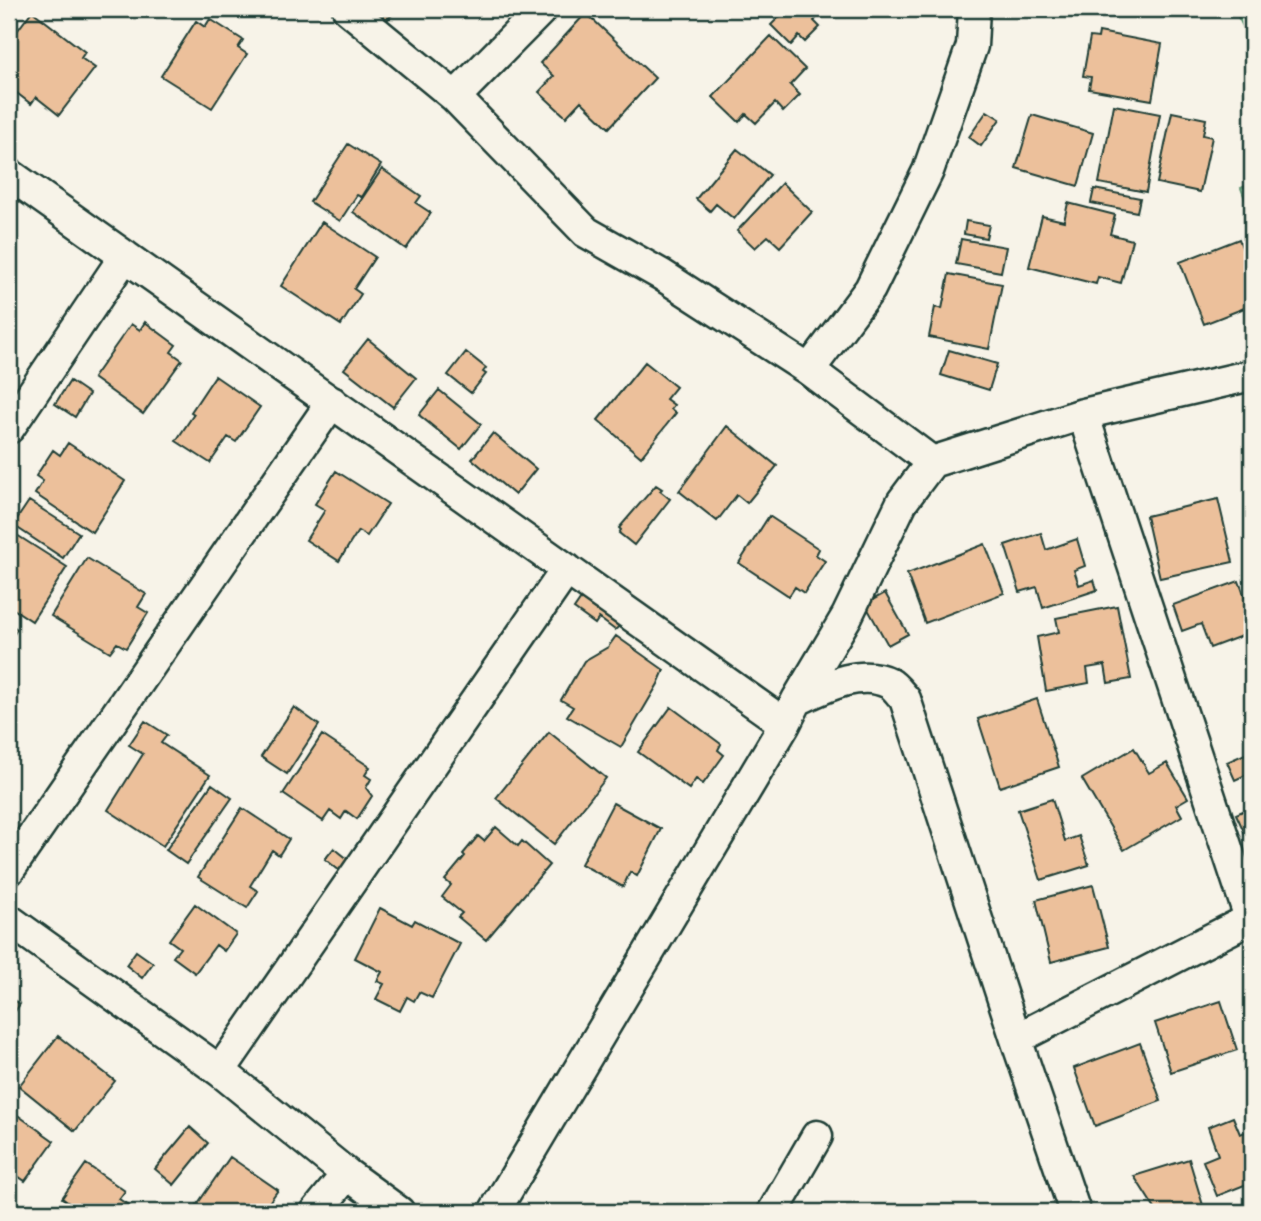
<svg xmlns="http://www.w3.org/2000/svg" width="1261" height="1221" viewBox="0 0 1261 1221" font-family="Itim,sans-serif">
<rect width="100%" height="100%" fill="#f7f3e8"/>
<filter id="ink" filterUnits="userSpaceOnUse"><feTurbulence type="fractalNoise" baseFrequency=".0143" numOctaves="2"/><feDisplacementMap in="SourceGraphic" scale="14" xChannelSelector="R" yChannelSelector="G"/><feConvolveMatrix kernelMatrix="1 2 1 2 8 2 1 2 1" color-interpolation-filters="sRGB"/></filter>
<g filter="url(#ink)">
<path fill="#abf1bc" stroke="#659778" stroke-width="2" d="M1234,9H1252V44Z
M1252,183V217L1241,188Z"/>
<path fill="#ecc09b" stroke="#1f3d34" stroke-width="2" d="M374,9H393L396,11L387,20Z
M787,9H816L821,13L814,21L820,27L805,42L799,36L791,45L771,25Z
M32,11L85,52L81,58L95,68L59,115L36,97L31,104L9,87V42Z
M586,13L655,78L609,128L581,101L566,117L539,92L554,76L540,63Z
M210,19L243,40L238,48L247,54L212,108L161,76L196,21L205,27Z
M1099,32L1162,44L1152,100L1089,89L1091,77L1083,76L1090,37L1098,38Z
M771,36L805,69L790,85L800,95L783,112L775,103L756,123L746,114L739,122L713,97Z
M1114,105L1160,114L1146,192L1099,183Z
M987,111L1000,119L981,146L969,137Z
M1172,112L1206,119L1203,135L1212,137L1200,192L1157,183Z
M1032,115L1093,133L1078,186L1016,168Z
M348,144L381,165L361,197L357,195L340,221L310,202Z
M737,149L770,175L734,219L716,204L710,211L696,199Z
M382,169L421,196L416,203L431,213L406,249L353,212Z
M782,183L812,212L780,247L768,236L755,248L737,231Z
M1094,189L1140,198L1137,212L1091,203Z
M1068,203L1115,215L1110,234L1132,240L1121,283L1098,277L1096,284L1029,267L1042,216L1064,221Z
M966,221L989,225L986,238L964,234Z
M322,222L375,257L354,289L361,294L341,325L281,286Z
M961,239L1006,247L1001,272L956,264Z
M1239,239L1252,274V305L1204,324L1180,262Z
M949,274L1002,284L989,349L929,337L935,307L942,309Z
M145,322L176,345L171,352L182,360L143,414L93,378L131,324L140,330Z
M368,339L416,378L393,407L344,369Z
M949,350L997,364L989,390L941,375Z
M466,352L486,368L483,372L486,374L471,393L448,375Z
M645,362L676,387L666,399L674,405L671,409L676,413L641,457L598,420Z
M215,376L260,407L236,442L228,437L210,463L176,441L194,414L191,412Z
M70,381L89,394L75,417L55,404Z
M439,390L481,424L461,449L419,415Z
M727,426L777,466L747,503L737,495L717,521L679,491Z
M493,433L536,469L515,495L472,459Z
M68,443L125,481L92,532L35,494L43,481L36,476L53,450L60,455Z
M336,471L388,504L367,536L358,531L339,561L306,540L325,510L315,504Z
M656,485L662,489L660,491L670,499L634,545L619,533L621,530L619,528Z
M1218,499L1233,562L1160,578L1146,516Z
M29,501L79,533L63,558L13,525Z
M769,516L819,549L816,555L825,561L804,593L795,587L789,596L739,563Z
M9,530L67,567L32,621L9,606Z
M1041,533L1046,550L1077,539L1085,566L1074,570L1079,585L1094,580L1097,590L1043,608L1037,587L1020,592L1005,545Z
M985,544L1004,593L925,623L907,574Z
M87,558L146,594L138,607L148,613L126,648L117,643L110,652L51,616Z
M1239,581L1252,617V632L1210,648L1201,624L1182,631L1173,605Z
M585,593L625,621L615,630L599,618L595,624L574,609Z
M885,593L908,634L888,645L865,604Z
M1117,606L1131,679L1108,683L1105,665L1087,668L1089,683L1046,691L1037,637L1059,632L1056,618Z
M9,623L17,629L9,642Z
M616,636L664,670L658,684L621,747L567,716L573,707L561,700L584,661L608,647Z
M1037,699L1059,767L1000,787L978,719Z
M294,707L319,725L287,774L261,757Z
M671,707L721,744L718,750L724,755L703,784L696,779L689,789L638,752Z
M145,721L167,735L161,743L210,775L163,846L108,810L143,754L129,745Z
M549,732L606,778L554,844L496,798Z
M322,735L370,767L365,775L371,779L366,788L372,796L357,819L346,811L341,819L330,811L323,821L283,794Z
M1134,748L1149,773L1167,763L1188,798L1176,805L1182,816L1124,850L1082,779Z
M1252,751V772L1235,780L1227,762Z
M212,784L232,798L186,864L166,850Z
M1052,799L1065,841L1079,836L1089,865L1041,880L1018,810Z
M613,803L661,829L637,876L630,872L623,887L581,864Z
M1252,807V833L1246,836L1236,814Z
M242,808L289,839L279,855L272,850L250,886L258,891L247,908L198,877Z
M496,827L518,846L522,841L549,865L486,940L458,917L462,913L442,897L451,885L445,880L465,856L463,854L478,836L484,841Z
M334,848L349,860L340,871L325,859Z
M1093,885L1109,947L1051,962L1036,900Z
M195,904L236,934L224,951L216,945L195,973L173,957L180,948L169,940Z
M380,908L412,925L415,920L460,944L432,998L419,992L414,1001L407,997L400,1011L376,999L384,984L377,981L382,972L355,958Z
M136,951L153,963L142,978L126,965Z
M9,997L20,1004L9,1020Z
M1221,1001L1237,1050L1171,1072L1155,1023Z
M58,1036L115,1081L75,1131L19,1086Z
M1140,1043L1161,1101L1095,1126L1074,1068Z
M9,1109L54,1141L25,1181L9,1170Z
M1233,1117L1240,1134L1252,1130V1182L1217,1196L1203,1161L1218,1155L1208,1127Z
M190,1127L208,1143L174,1185L155,1169Z
M230,1157L278,1190L262,1212H198L194,1209Z
M1189,1159L1205,1212H1157L1134,1176Z
M86,1164L125,1191L119,1199L139,1212H81L62,1198Z"/>
<g fill="none" stroke-linecap="round" stroke-linejoin="round">
<defs>
<path id="minor" d="M348,9L455,97L586,232L662,275L809,370L932,462
M455,97L542,9
M9,174L785,724
M809,370L870,289L928,171L972,46L974,9
M1083,414L1252,924
M9,428L125,256
M797,700C823,688 860,668 889,683C895,686 901,695 905,699L1016,1039L1075,1212
M9,870L332,402
M9,920L220,1071L347,1174L399,1212
M1016,1039L1252,918
M220,1071L567,569
M316,1212L347,1174
M494,1212L785,724L797,700L847,616L902,502L932,462L1083,414L1252,375
M773,1212L817,1136"/>
</defs>
<use href="#minor" stroke="#1f3d34" stroke-width="35"/>
<use href="#minor" stroke="#f7f3e8" stroke-width="30"/>
</g>
</g>
<rect width="1261" height="1221" fill="none" stroke="#f7f3e8" stroke-width="35"/>
<rect x="18" y="18" width="1226" height="1186" fill="none" stroke="#1f3d34" stroke-width="2.5" filter="url(#ink)"/>
</svg>
